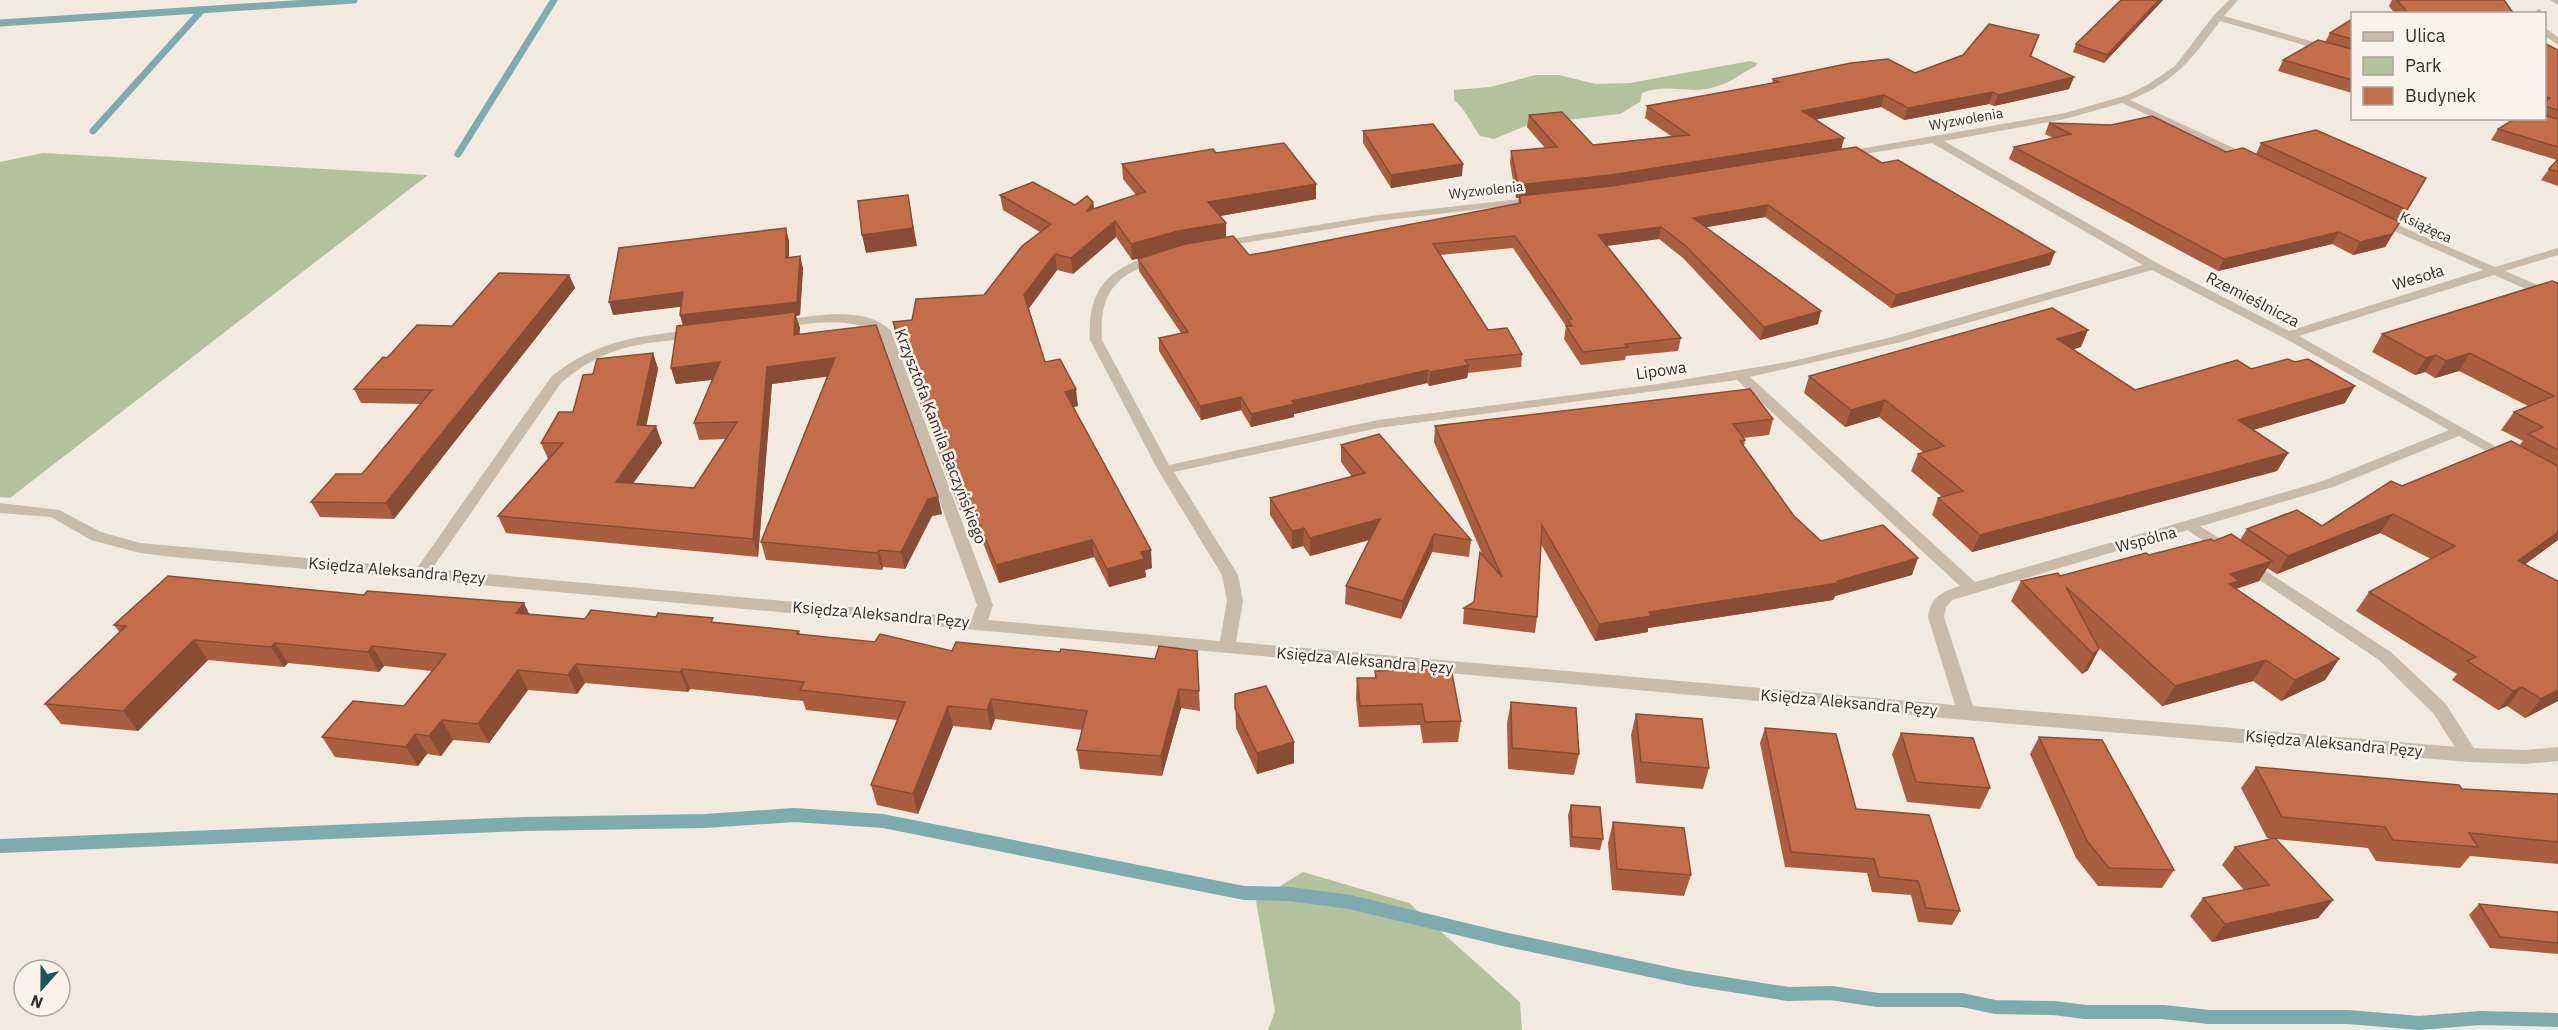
<svg xmlns="http://www.w3.org/2000/svg" width="2558" height="1030" viewBox="0 0 2558 1030" font-family="'IBM Plex Sans',sans-serif">
<rect width="100%" height="100%" fill="#f2eade"/>
<path fill="#b4c19e" d="M1750,61L1757,63L1756,66C1739,74 1730,84 1711,88C1686,94 1667,83 1642,93L1640,102L1620,114L1530,124L1494,139L1480,136C1471,123 1466,110 1454,100V90L1490,87L1535,75H1559L1596,84L1630,83Z
M43,153L428,175L10,498L0,497V162Z
M1303,872L1409,903L1520,1002L1522,1030H1268L1275,1011L1256,901Z"/>
<g fill="none" stroke-linecap="round" stroke-linejoin="round">
<path stroke="#7dabaf" stroke-width="7" d="M0,23L354,0
M93,131L202,10
M458,154L554,0"/>
<path stroke="#7dabaf" stroke-width="14" d="M0,846L524,824L705,821L794,815L883,821L1244,893L1290,894L1350,902L1503,939L1687,978L1788,994L1831,993L1878,1000H1962L1995,1007L2054,1008L2085,1012H2163L2209,1017H2348L2419,1023L2480,1018L2558,1020"/>
<path fill="#cabaaa" fill-rule="evenodd" d="M2191,521L2231,545L2234,549L2231,553H2221L2186,529L2183,526Z
M2246,558L2391,652L2446,704L2478,755L2475,760L2469,762L2463,760L2434,714L2379,660L2240,567L2238,563Z"/>
<path fill="#cabaaa" fill-rule="evenodd" d="M2229,0H2238L2224,16L2352,53V59L2220,21C2193,58 2175,82 2130,100L2253,157V161H2245L2122,103L2065,119L1944,141L2157,263L2289,331L2483,270L2376,223V219H2384L2495,267L2558,248V255L2505,271L2558,294V303L2494,275L2299,336L2516,458L2509,462L2504,461L2459,436L2333,487L1952,600L1946,607L1944,617L1973,706L2469,748L2525,750L2558,747V761L2525,764L2469,762L1966,720L173,557L140,553L91,540L51,517L0,513V503L59,510L101,532L140,543L417,568L551,377C596,340 638,336 694,330L700,334L698,337C685,340 671,340 657,342C619,346 590,358 561,383L432,569L972,618L977,605L879,333C847,316 812,323 777,328L771,324C777,318 788,319 797,318C825,314 870,308 891,331L993,605L988,620L1220,641L1227,601L1222,575L1158,470L1090,340C1087,288 1109,267 1158,254L1164,258C1157,264 1146,265 1138,269C1106,283 1100,308 1102,340L1169,465L1378,420L1658,384L1793,361L1892,337L2143,265L1932,143L1846,157L1841,154L1842,152L2065,113L2127,95L2147,85L2175,66L2214,15ZM2152,270L2284,338L2449,430L2323,481L1975,582L1750,377L1901,342ZM1737,380L1960,586C1941,592 1931,597 1928,617L1955,705L1236,642L1243,601L1238,575L1174,472L1378,428Z
M2550,0H2558V5Z
M2538,9L2541,10L2542,14H2534Z
M2544,27L2558,37V45L2544,35Z
M1537,197L1542,200L1541,202L1378,221L1219,247L1213,244L1219,241L1378,215Z"/>
</g>
<path fill="#a95e40" d="M2163,0L2104,63L2073,52L2076,44Z
M2392,0H2504L2514,14H2395L2389,6Z
M2352,19V93L2278,71L2283,60L2325,42L2330,33Z
M2544,43L2558,50V186L2541,180L2549,169L2557,160L2491,140L2498,129L2544,118Z
M2035,46L2031,57L2069,89L1994,106L1989,104L1904,120L1881,107L1815,119L1844,138L1841,149L1882,163L2050,265L1891,308L1765,217L1706,227L1818,324L1760,340L1683,258L1659,239L1607,246L1681,338L1678,351L1626,356L1625,360L1581,365L1564,339L1566,326L1513,248L1440,255L1488,330L1522,354L1521,367L1468,373L1467,378L1429,386L1427,383L1294,414V417L1251,427L1241,410L1201,420L1159,351V338L1181,333L1139,271L1138,259L1149,255L1132,260L1116,237L1073,274L1057,270L1029,308L1045,362L1078,406L1073,407L1152,568L1145,570L1146,577L1109,587L1094,557L999,583L969,508L960,510L896,339L893,322L912,320L984,295L1040,232L1003,210L1000,195L1075,205L1093,202L1094,209L1136,195L1123,179L1122,164L1216,153L1316,199L1220,216L1226,223V237L1249,255L1267,252L1518,204L1519,197L1516,198L1510,163L1511,151L1545,148L1527,127L1529,115L1593,145L1671,136L1645,118L1647,106L1772,83L1773,79L1915,73Z
M2049,123L2226,152L2256,154L2261,143L2419,191L2385,247L2353,255L2332,244L2218,271L2009,159L2014,147L2053,138L2045,134Z
M1363,131L1462,176L1391,188L1363,143Z
M789,241V257L800,256L803,269L800,315L796,316L800,328L799,334L938,497L942,514L932,516L905,569L883,567L882,570L766,560L761,542L828,376L772,384L758,557L506,533L498,516L548,459L541,443L573,412L593,374L653,353L658,369L646,426L662,443L633,483L694,488L726,439L699,440L694,423L712,380L676,384L671,368L683,325L680,315L681,306L613,315Z
M569,275L575,288L394,519L320,517L311,502L362,474L420,404L361,403L354,389L387,358L452,326Z
M2558,283V540L2525,564L2558,701L2525,718L2507,706L2498,710L2452,680L2457,674L2356,611L2369,592L2431,559L2380,533L2277,574L2267,568L2259,581L2236,589L2339,659L2325,680L2281,701L2253,681L2162,706L2098,647L2099,649L2088,670L2082,674L2011,601L2021,581L2060,576L2214,541L2240,540L2247,529L2322,526L2402,486L2519,446L2523,441L2501,430L2514,412L2528,406L2459,371L2435,378L2425,372L2415,375L2372,352L2382,334Z
M2081,347L2073,349L2135,390L2251,369L2345,403L2253,430L2288,453L2277,471L1972,552L1932,515L1938,498L1942,497L1911,471L1918,454L1923,452L1879,417L1845,427L1804,393L1809,376Z
M1773,419L1769,435L1743,438L1745,440L1744,446L1794,516L1821,541L1912,575L1835,596L1833,600L1648,628V632L1595,641L1541,544L1537,617L1535,633L1463,624L1464,608L1474,602L1483,556L1434,442L1435,426Z
M1341,445L1471,540L1469,557L1432,552L1401,619L1345,604L1346,586L1370,540L1310,556L1303,546L1292,549L1270,515V498L1352,477L1341,462Z
M530,614L585,619L656,617L799,631L800,634L952,651L1060,652L1155,659L1197,651L1200,711L1181,708L1162,776L1080,769L1077,750L1082,730L995,719L991,730L953,726L918,814L877,805L871,785L897,720L806,710L803,701L690,689L688,692L585,683L577,694L528,690L489,743L453,740L441,756L427,754L418,766L335,757L322,737L404,706L432,671L384,666L379,672L288,663L284,667L208,660L138,731L61,724L45,704L120,633L114,625Z
M1375,671L1461,721L1458,742L1423,743L1420,725L1359,727L1356,699L1357,678H1375Z
M1235,694L1294,763L1257,774L1236,728Z
M1511,702L1579,754L1574,775L1508,769L1507,723Z
M1636,714L1709,768L1703,789L1636,783L1631,735Z
M1765,728L1856,809L1960,911L1952,925L1918,922L1911,895L1872,892L1867,873L1785,867L1760,743Z
M1901,733L1990,788L1980,809L1907,802L1892,754Z
M2039,737L2174,870L2162,888L2098,886L2076,858L2030,754Z
M2256,767L2462,789L2558,794V864L2470,856L2460,868L2376,861L2368,848L2275,839L2333,900L2318,918L2212,942L2190,916L2203,898L2244,890L2222,865L2235,847L2272,839L2267,838L2241,788Z
M1571,805L1603,839L1600,850L1570,847L1568,815Z
M1613,822L1691,875L1684,896L1612,890L1608,843Z
M2479,904L2558,912V954L2490,948L2469,915Z"/>
<path fill="#894c34" d="M2159,0H2163L2104,63L2107,55Z
M2074,77L2069,89L1994,106L1998,95Z
M1993,92L1989,104L1904,120L1908,108Z
M1884,95L1881,107L1799,123L1802,111Z
M1844,138L1841,150L1609,188L1516,198L1518,185Z
M1463,164L1462,176L1391,188V175Z
M1316,184V199L1209,218L1208,202Z
M908,195L917,246L866,253L862,235Z
M1093,202L1095,217L1087,211Z
M1768,205L1765,217L1691,230L1693,218Z
M1115,221L1116,237L1073,274L1071,258Z
M2400,222L2385,247L2353,255L2360,242Z
M1226,223V239L1179,247L1132,260L1131,244L1178,231Z
M1661,227L1659,239L1596,247L1598,235Z
M786,228L789,241V271L786,258Z
M2339,232L2332,244L2218,271L2224,259Z
M2055,252L2050,265L1891,308L1896,295Z
M1055,254L1057,270L1027,311L1024,295Z
M800,256L803,269L800,315L796,316L800,328L798,351L684,329L680,315Z
M569,275L575,288L394,519L386,503Z
M683,292L687,306L613,315L609,302Z
M1821,311L1818,324L1760,340L1764,327Z
M2088,330L2081,347L2050,356L2057,339Z
M653,353L658,369L643,442L637,425Z
M2470,353L2459,371L2435,378L2446,361Z
M2436,355L2425,372L2415,375L2426,358Z
M835,358L839,375L772,384L758,557L753,539L767,367Z
M720,362L725,378L676,384L671,368Z
M1469,365L1467,378L1429,386L1430,372Z
M1428,370L1427,383L1294,414V417L1251,427V414L1292,401Z
M2355,386L2345,403L2229,437L2238,420Z
M1076,389L1078,406L1067,409L1065,392Z
M1241,397V410L1201,420L1200,406Z
M1885,400L1879,417L1845,427L1851,410Z
M656,426L662,443L622,499L616,482Z
M2288,453L2277,471L1972,552L1980,535Z
M966,490L969,508L960,510L957,492Z
M938,497L942,514L932,516L905,569L901,552L928,499Z
M2393,514L2380,533L2277,574L2288,556Z
M1380,519L1379,537L1310,556V538Z
M1304,528L1303,546L1292,549V531Z
M2558,532V540L2504,580L2518,561Z
M1434,534L1432,552L1401,619L1403,601Z
M1092,540L1094,557L999,583L996,565Z
M879,550L883,567L882,570L877,553Z
M1151,550L1152,568L1145,570L1146,577L1109,587L1107,569L1141,552Z
M1918,558L1912,575L1835,596L1833,600L1648,628V632L1595,641L1599,624L1649,612L1837,581Z
M2272,561L2259,581L2235,589L2227,602L2230,574Z
M524,603L533,622L516,613Z
M194,640L208,660L138,731L123,711Z
M275,643L288,663L284,667L271,647Z
M372,646L384,666L379,672L368,652Z
M2099,649L2088,670L2082,674L2093,654Z
M2339,659L2325,680L2281,701L2295,680Z
M2266,660L2253,681L2162,706L2175,686Z
M576,664L585,683L577,694L568,675Z
M682,669L690,689L688,692L680,672Z
M518,670L528,690L489,743L478,724Z
M2522,687L2507,706L2498,710L2513,691Z
M1179,689L1181,708L1162,776L1161,756Z
M2558,690V701L2525,718L2541,699Z
M991,699L995,719L991,730L987,710Z
M948,706L953,726L918,814L913,794Z
M442,720L453,740L441,756L429,736Z
M415,734L427,754L418,766L406,747Z
M1294,742V763L1257,774V753Z
M2333,900L2318,918L2212,942L2225,924Z"/>
<path fill="#c46d4a" stroke="#894c34" stroke-width="1.5" d="M2121,0H2159L2107,55L2076,44Z
M2397,0H2504L2514,14H2409Z
M2352,19V39L2330,33Z
M1989,24L2039,35L2030,56L2074,77L1998,95L1993,92L1908,108L1884,95L1802,111L1844,138L1611,175L1518,185L1511,151L1557,147L1529,115L1562,112L1593,145L1689,135L1647,106L1779,82L1773,79L1851,63L1888,59L1915,73L1963,55Z
M2318,40L2352,49V80L2283,60Z
M2544,43L2558,50V110L2544,106V102L2550,98L2544,96Z
M2544,115L2558,119V147L2498,129L2516,118H2544Z
M2152,116L2226,152L2243,148L2400,222L2392,234L2360,242L2339,232L2224,259L2014,147L2071,134L2049,123L2111,125Z
M1433,124L1463,164L1391,175L1363,131Z
M2316,130L2426,178L2407,210L2261,143Z
M1284,143L1316,184L1208,202L1226,223L1178,231L1131,244L1115,221L1071,258L1055,254L1024,295L1045,362L1060,359L1076,389L1065,392L1151,550L1141,552L1144,559L1107,569L1092,540L996,565L966,490L957,492L893,322L912,320L916,299L984,295L1022,246L1051,224L1000,195L1033,182L1075,205L1087,196L1093,202L1087,211L1145,192L1122,164L1213,149L1216,153Z
M1856,147L1882,163L1898,160L2055,252L1896,295L1768,205L1693,218L1821,311L1764,327L1686,246L1661,227L1598,235L1681,338L1625,344L1628,347L1583,352L1566,326H1572L1568,320L1572,319L1515,236L1433,244L1488,330L1507,328L1522,354L1465,360L1469,365L1430,372L1428,370L1292,401L1294,404L1251,414L1241,397L1200,406L1159,338L1188,332L1138,259L1185,244L1233,236L1249,255L1267,252L1521,203L1519,196L1611,186Z
M2558,159V172L2549,169Z
M908,195L913,228L862,235L858,201Z
M786,228V258L800,256L797,302L680,315L683,292L609,302L619,248Z
M499,273L569,275L386,503L311,502L336,474H362L432,390L354,389L383,357L387,358L417,325L452,326Z
M2552,281L2558,283V450L2528,434L2543,427L2514,412L2554,396L2470,353L2446,361L2436,355L2426,358L2382,334Z
M2052,308L2088,330L2057,339L2135,390L2237,360L2251,369L2288,359L2295,362L2308,359L2355,386L2238,420L2288,453L1980,535L1938,498L1963,491L1918,454L1944,446L1885,400L1851,410L1809,376Z
M795,312L794,335L876,325L938,497L928,499L901,552L879,550L877,553L761,542L835,358L767,367L753,539L498,516L563,443H541L559,412H573L583,375L593,374L597,359L653,353L637,425L656,426L616,482L694,488L737,422L694,423L720,362L671,368L677,326Z
M1750,389L1773,419L1733,424L1745,440L1740,441L1794,516L1821,541L1883,525L1918,558L1837,581L1839,583L1649,612L1651,616L1599,624L1542,525L1537,617L1464,608L1474,602L1480,552L1502,577L1435,426Z
M1379,434L1471,540L1434,534L1403,601L1346,586L1380,519L1310,538L1304,528L1292,531L1270,498L1365,473L1341,445Z
M2511,441L2558,466V532L2518,561L2558,581V690L2541,699L2522,687L2513,691L2467,661L2476,657L2369,592L2455,546L2393,514L2288,556L2247,529L2297,510L2322,526L2391,481L2402,486Z
M2231,534L2272,561L2230,574L2239,581L2229,584L2339,659L2295,680L2266,660L2175,686L2066,587L2099,649L2093,654L2021,581L2058,573L2060,576L2146,553L2149,555L2211,539L2214,541Z
M168,576L364,595L367,591L524,603L516,613L585,619L591,610L656,617L658,613L713,618L711,622L799,631L797,634L875,642L880,634L952,651L956,642L1060,652L1061,649L1155,659L1159,646L1197,651L1199,691L1179,689L1161,756L1077,750L1087,711L991,699L987,710L948,706L913,794L871,785L905,702L800,690L804,682L682,669L680,672L576,664L568,675L518,670L478,724L442,720L429,736L415,734L406,747L322,737L353,701L404,706L446,654L372,646L368,652L275,643L271,647L194,640L123,711L45,704L126,626L114,625Z
M1451,668L1461,721L1425,722L1422,704L1360,706L1357,678H1376L1375,671Z
M1266,686L1294,742L1257,753L1235,708V694Z
M1511,702L1576,708L1579,754L1512,748Z
M1636,714L1702,719L1709,768L1641,762Z
M1765,728L1836,734L1856,809L1929,815L1960,911L1926,908L1918,881L1879,877L1874,859L1791,852Z
M1901,733L1973,738L1990,788L1916,782Z
M2039,737L2102,740L2174,870L2109,868L2087,841Z
M2256,767L2459,785L2462,789L2558,794V842L2469,833L2478,847L2393,840L2385,827L2282,817Z
M1571,805L1600,807L1603,839L1572,837Z
M1613,822L1684,828L1691,875L1617,869Z
M2275,838L2333,900L2225,924L2203,898L2269,885L2235,847Z
M2479,904L2558,912V943L2500,937Z"/>
<g text-anchor="middle" dominant-baseline="central" stroke-width="5" stroke-linejoin="round" paint-order="stroke">
<g font-size="14" fill="#382e29" stroke="#faf3ea">
<text transform="translate(1966 119) rotate(-10)">Wyzwolenia</text>
<text transform="translate(1486 190) rotate(-6)">Wyzwolenia</text>
<text transform="translate(2426 227) rotate(25)">Książęca</text>
</g>
<g font-size="16" fill="#382e29" stroke="#faf3ea">
<text transform="translate(2418 277) rotate(-17)">Wesoła</text>
<text transform="translate(2253 299) rotate(27)">Rzemieślnicza</text>
<text transform="translate(1661 370) rotate(-8)">Lipowa</text>
<text transform="translate(941 436) rotate(69)">Krzysztofa Kamila Baczyńskiego</text>
<text transform="translate(2146 539) rotate(-15)">Wspólna</text>
<text transform="translate(397 570) rotate(5)">Księdza Aleksandra Pęzy</text>
<text transform="translate(881 614) rotate(5)">Księdza Aleksandra Pęzy</text>
<text transform="translate(1365 660) rotate(5)">Księdza Aleksandra Pęzy</text>
<text transform="translate(1849 702) rotate(5)">Księdza Aleksandra Pęzy</text>
<text transform="translate(2334 743) rotate(5)">Księdza Aleksandra Pęzy</text>
</g>
</g>
<rect x="2351" y="12" width="195" height="108" fill="#faf3ea" stroke="#aca49d" stroke-width="1.5"/>
<rect x="2363" y="32" width="30" height="9" fill="#cabaaa" stroke="#aca49d" stroke-width="1.5"/>
<text x="2405" y="42" font-size="18" fill="#382e29">Ulica</text>
<rect x="2363" y="57" width="30" height="18" fill="#b4c19e" stroke="#aca49d" stroke-width="1.5"/>
<text x="2405" y="72" font-size="18" fill="#382e29">Park</text>
<rect x="2363" y="87" width="30" height="18" fill="#c46d4a" stroke="#aca49d" stroke-width="1.5"/>
<text x="2405" y="102" font-size="18" fill="#382e29">Budynek</text>
<g transform="translate(42 988) rotate(201)"><circle r="28" fill="#faf3ea" stroke="#aca49d" stroke-width="1.5"/>
<path d="M0-4.5L10 22L0 15L-10 22Z" fill="#1f5359"/>
<text y="-9" font-size="16" font-weight="bold" text-anchor="middle" fill="#382e29">N</text>
</g>
</svg>
